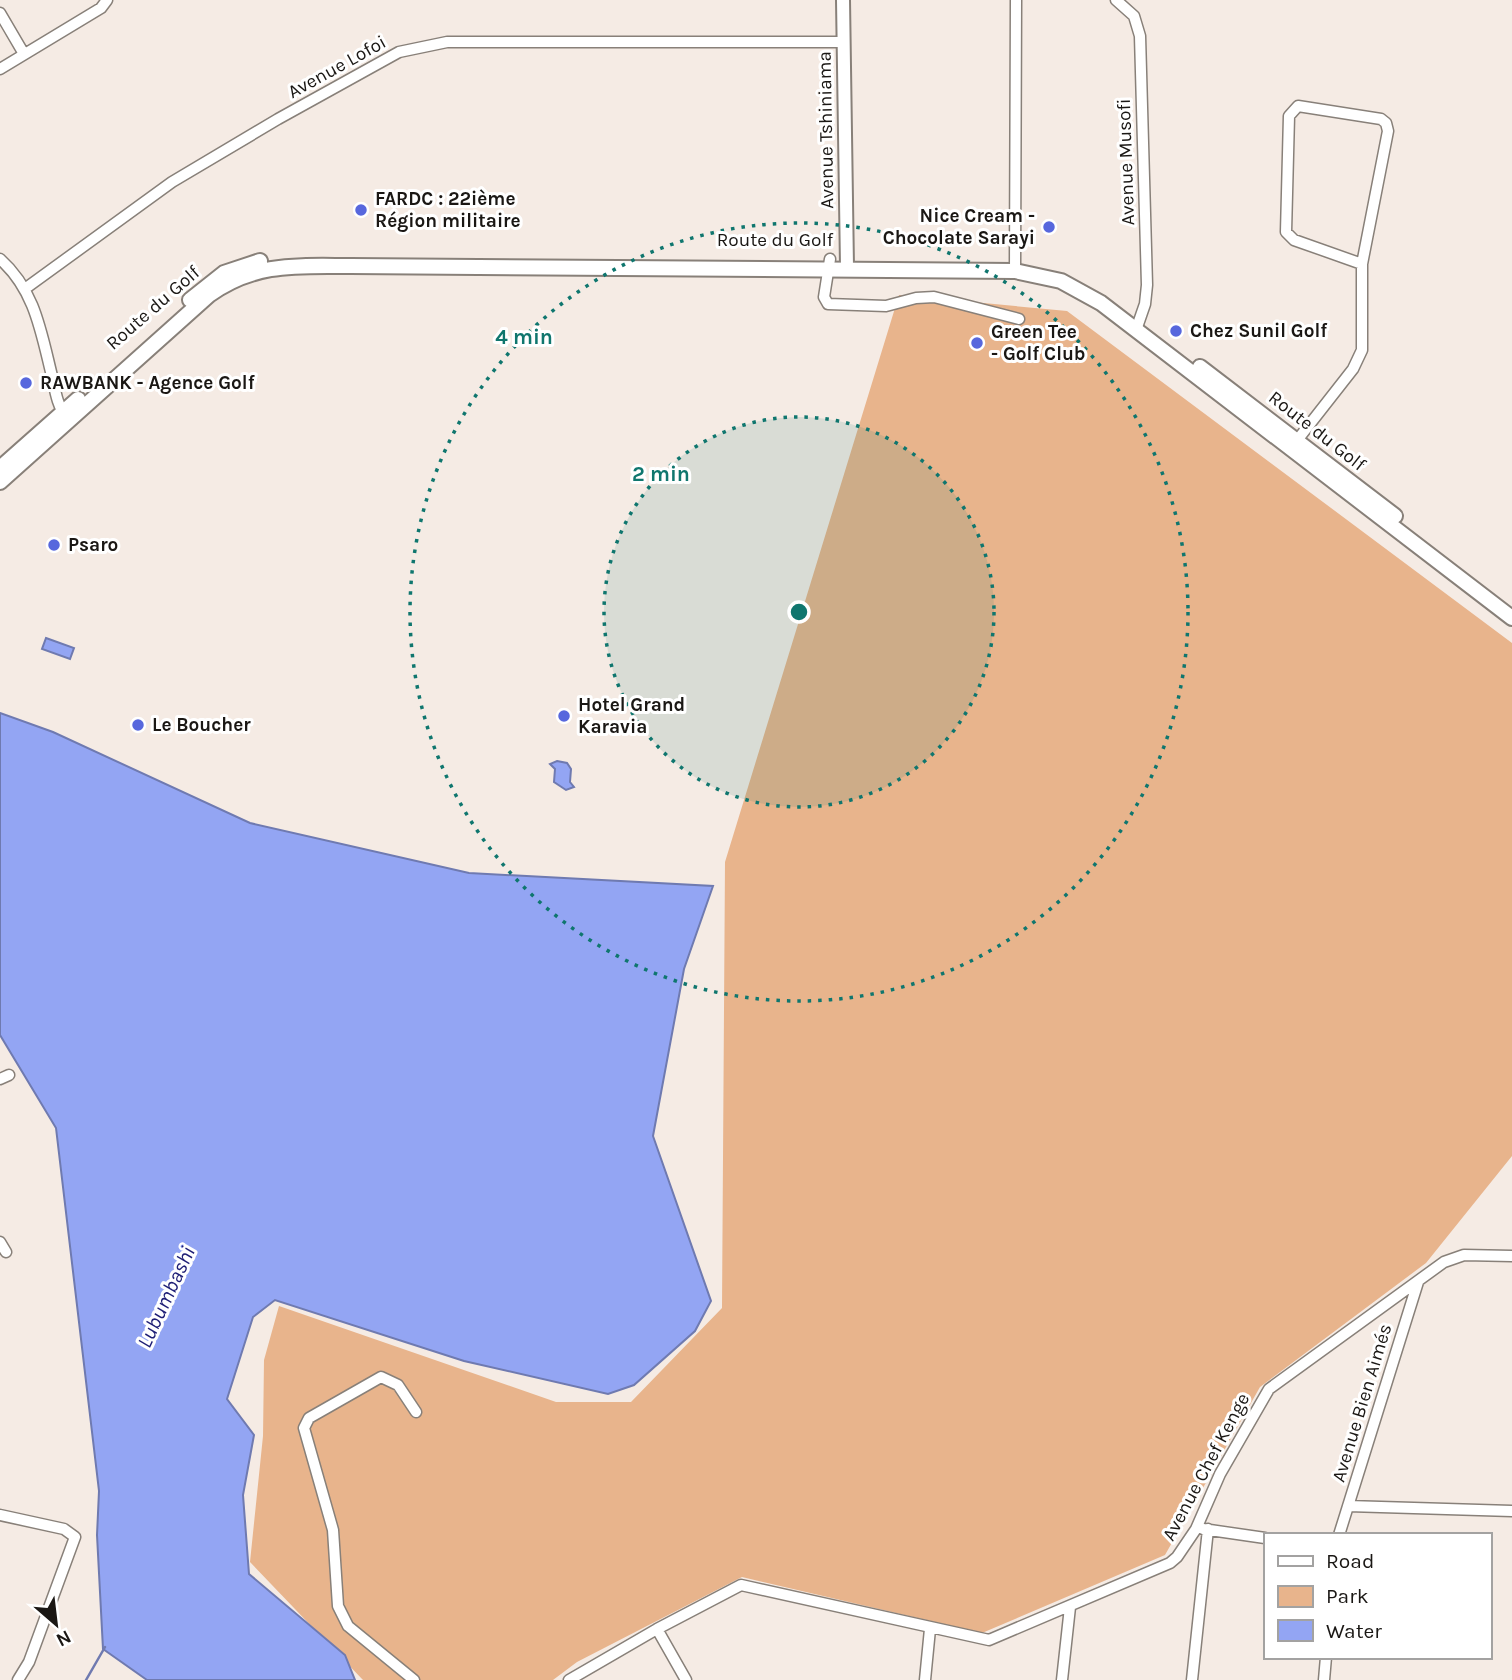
<svg xmlns="http://www.w3.org/2000/svg" width="1512" height="1680" viewBox="0 0 1512 1680" font-family="Karla,sans-serif">
<rect width="100%" height="100%" fill="#f5ebe4"/>
<path fill="#e8b48c" d="M899,295L1067,311L1512,643V1156L1426,1263L1260,1387L1165,1555L982,1633L742,1577L577,1662L553,1680H363L250,1562L263,1436L264,1360L279,1306L556,1402H631L722,1308L725,862Z"/>
<path fill="#93a5f3" stroke="#6f7ab0" stroke-width="2" d="M46,638L74,648L70,659L42,649Z
M0,713L53,732L250,823L469,873L713,886L684,969L653,1136L711,1301L695,1331L634,1385L608,1394L464,1361L275,1300L253,1317L227,1399L254,1435L243,1495L249,1574L345,1655L355,1680H147L103,1649L97,1535L99,1491L56,1128L0,1035Z
M557,761L567,763L571,769L570,782L574,787L566,790L554,782L555,769L550,764Z"/>
<g fill="none" stroke-linecap="round" stroke-linejoin="round">
<path stroke="#6f7ab0" stroke-width="2.5" d="M86,1680L105,1647"/>
<defs>
<path id="minor" d="M1116,0L1134,16L1140,36L1147,285L1145,304L1136,330
M0,13L24,54
M0,69L101,8L107,0
M0,259C35,290 41,332 52,376C55,389 57,406 66,416
M830,259L824,297L828,304L886,306L916,298L934,297L1019,319
M1015,271L1016,0
M26,288L172,182L278,119L399,52L447,42H844
M1295,443L1353,369L1362,350V264L1388,131L1386,123L1381,119L1298,106L1289,116L1286,232L1294,240L1362,264
M0,1079L9,1075
M0,1242L6,1252
M1348,1506L1512,1511
M0,1515L64,1529L75,1537L29,1662L18,1680
M1203,1529L1265,1538
M1339,1535L1418,1282
M657,1629L686,1680
M414,1680L348,1626L338,1606L333,1530L304,1428L309,1418L381,1377L398,1385L416,1412
M569,1680L657,1629L741,1585L989,1640L1170,1563L1177,1557L1196,1529L1220,1474L1269,1389L1444,1262L1464,1255L1512,1256
M925,1680L930,1629
M1062,1680L1070,1607
M1192,1680L1208,1529
M1324,1680L1326,1657"/>
<path id="tertiary" d="M843,0L847,267"/>
<path id="secondary" d="M190,300L224,273L260,261
M1200,367L1395,516
M0,468L78,399
M0,482L209,295C255,262 298,266 351,266L1015,271L1061,281L1101,303L1512,618"/>
</defs>
<use href="#minor" stroke="#888079" stroke-width="13"/>
<use href="#tertiary" stroke="#888079" stroke-width="16"/>
<use href="#secondary" stroke="#888079" stroke-width="18"/>
<use href="#minor" stroke="#fff" stroke-width="10"/>
<use href="#tertiary" stroke="#fff" stroke-width="12"/>
<use href="#secondary" stroke="#fff" stroke-width="14"/>
</g>
<circle cx="799" cy="612" r="195" fill="#0f766e" fill-opacity=".12"/>
<g fill="none" stroke="#0f766e" stroke-width="3.5" stroke-dasharray="3.5 7">
<circle cx="799" cy="612" r="195"/>
<circle cx="799" cy="612" r="389"/>
</g>
<g fill="#5767dd" stroke="#fff" stroke-width="2.5">
<circle cx="361" cy="210" r="7"/>
<circle cx="1049" cy="227" r="7"/>
<circle cx="1176" cy="331" r="7"/>
<circle cx="977" cy="343" r="7"/>
<circle cx="26" cy="383" r="7"/>
<circle cx="54" cy="545" r="7"/>
<circle cx="564" cy="716" r="7"/>
<circle cx="138" cy="725" r="7"/>
</g>
<g text-anchor="middle" dominant-baseline="central" stroke-width="6" stroke-linejoin="round" paint-order="stroke">
<g font-size="19" fill="#1a1714" stroke="#fff">
<text transform="translate(337 67) rotate(-29)">Avenue Lofoi</text>
<text transform="translate(826 130) rotate(-91)">Avenue Tshiniama</text>
<text transform="translate(1126 162) rotate(-92)">Avenue Musofi</text>
<text x="775" y="240">Route du Golf</text>
<text transform="translate(153 308) rotate(-41)">Route du Golf</text>
<text transform="translate(1317 431) rotate(38)">Route du Golf</text>
<text transform="translate(1362 1403) rotate(-73)">Avenue Bien Aimés</text>
<text transform="translate(1206 1467) rotate(-62)">Avenue Chef Kenge</text>
</g>
<g font-size="19" font-weight="bold" fill="#1a1714" stroke="#fff" text-anchor="start">
<text x="375" y="199">FARDC : 22ième<tspan x="375" dy="22">Région militaire</tspan></text>
<text x="1035" y="216" text-anchor="end">Nice Cream -<tspan x="1035" dy="22">Chocolate Sarayi</tspan></text>
<text x="1190" y="331">Chez Sunil Golf</text>
<text x="991" y="332">Green Tee<tspan x="991" dy="22">- Golf Club</tspan></text>
<text x="40" y="383">RAWBANK - Agence Golf</text>
<text x="68" y="545">Psaro</text>
<text x="578" y="705">Hotel Grand<tspan x="578" dy="22">Karavia</tspan></text>
<text x="152" y="725">Le Boucher</text>
</g>
<g font-size="21" font-style="italic" fill="#1d1d75" stroke="#fff">
<text transform="translate(166 1297) rotate(-65)">Lubumbashi</text>
</g>
</g>
<circle cx="799" cy="612" r="10" fill="#0f766e" stroke="#fff" stroke-width="3.5"/>
<g font-size="21" text-anchor="middle" font-weight="bold" fill="#0f766e" stroke="#fff" stroke-width="6" stroke-linejoin="round" paint-order="stroke">
<text x="524" y="344">4 min</text>
<text x="661" y="481">2 min</text>
</g>
<rect x="1264" y="1533" width="228" height="126" fill="#ffffff" stroke="#a3a2a1" stroke-width="2"/>
<rect x="1278" y="1556" width="35" height="10" fill="#ffffff" stroke="#a3a2a1" stroke-width="2"/>
<text x="1326" y="1568" font-size="21" fill="#1a1714">Road</text>
<rect x="1278" y="1586" width="35" height="21" fill="#e8b48c" stroke="#a3a2a1" stroke-width="2"/>
<text x="1326" y="1603" font-size="21" fill="#1a1714">Park</text>
<rect x="1278" y="1620" width="35" height="21" fill="#93a5f3" stroke="#a3a2a1" stroke-width="2"/>
<text x="1326" y="1638" font-size="21" fill="#1a1714">Water</text>
<g transform="translate(56 1624) rotate(152)" stroke="#ffffff" stroke-width="5" paint-order="stroke">
<path d="M0-5L12 26L0 18L-12 26Z" fill="#1a1714"/>
<text y="-10" font-size="19" font-weight="bold" text-anchor="middle" fill="#1a1714">N</text>
</g>
</svg>
